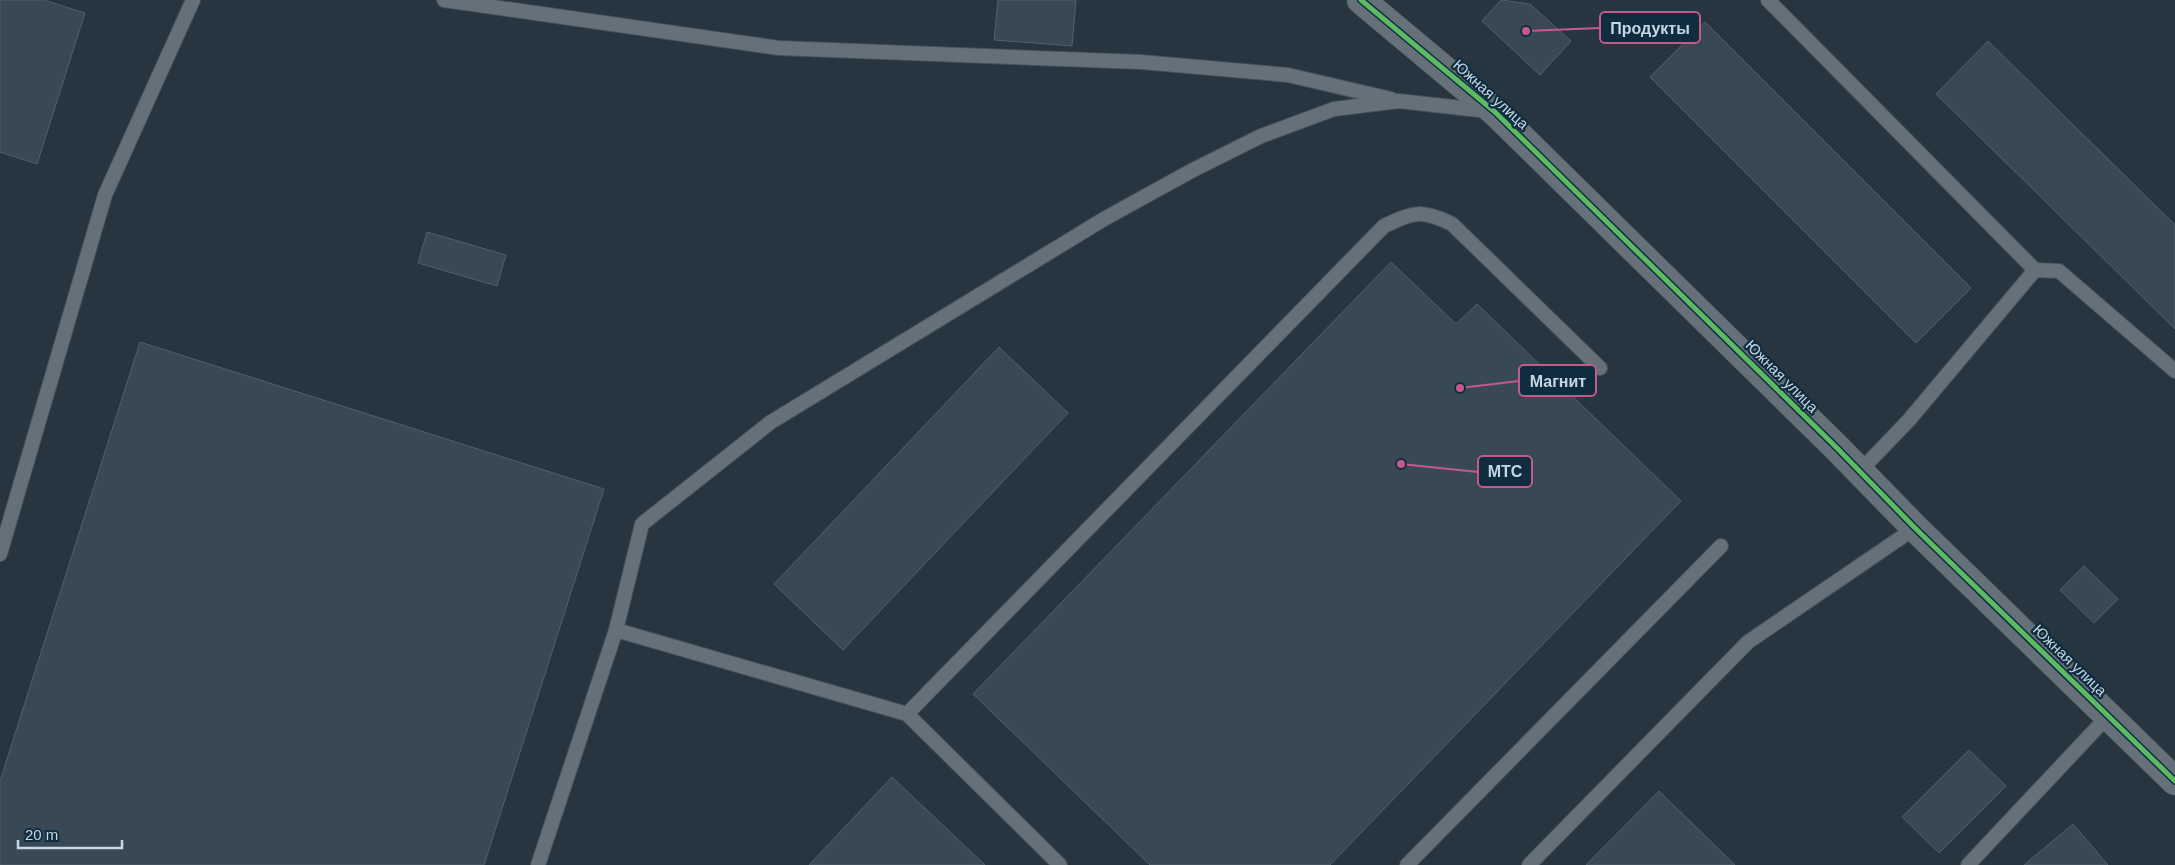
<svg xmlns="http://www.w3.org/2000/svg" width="2175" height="865" viewBox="0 0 2175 865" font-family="Helvetica,sans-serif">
<rect width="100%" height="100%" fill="#263540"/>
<path fill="#384955" stroke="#535f68" d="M0,0H44L85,13L37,164L0,152Z
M998,0H1076L1072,46L994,40Z
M1501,0L1530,4L1571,41L1540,75L1482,21Z
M1705,22L1971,288L1916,343L1650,77Z
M1988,41L2175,225V329L1936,94Z
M427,232L506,255L497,286L418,263Z
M1391,262L1456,324L1477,304L1681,501L1330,865H1150L973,694Z
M140,342L604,489L484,865H0V781Z
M999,347L1068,413L843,650L774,584Z
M2084,566L2118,599L2094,623L2060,590Z
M1969,750L2006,786L1939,853L1902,817Z
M892,777L985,865H809Z
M1659,791L1735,865H1586Z
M2073,824L2108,865H2024Z"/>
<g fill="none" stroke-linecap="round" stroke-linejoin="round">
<defs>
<path id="lane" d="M444,0L779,48L1141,62L1288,75L1391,99
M1768,0L2035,270L1909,420L1860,471
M2035,270L2059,271L2175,371
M0,554L105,195L193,0
M616,630L907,714L1060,865
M907,714L1384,226C1414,212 1421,209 1452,224L1600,368
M538,865L616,630L642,524L771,422L1104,219L1193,170L1261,136L1334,109L1399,101L1488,111
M1407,865L1721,546
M1529,865L1748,642L1915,528
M1968,865L2109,715"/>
<path id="secondary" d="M1361,0L1495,112L1836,447L1915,528L2175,781"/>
</defs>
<use href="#lane" stroke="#43515a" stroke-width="16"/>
<use href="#secondary" stroke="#43515a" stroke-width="29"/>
<use href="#lane" stroke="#657079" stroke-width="14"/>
<use href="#secondary" stroke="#657079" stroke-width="28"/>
<defs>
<path id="cycleway" d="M1361,0L1495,112L1836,447L1915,528L2175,781"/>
</defs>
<use href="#cycleway" stroke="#102d40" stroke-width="8"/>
<use href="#cycleway" stroke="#5cba63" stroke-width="5"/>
</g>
<g text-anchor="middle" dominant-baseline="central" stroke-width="4.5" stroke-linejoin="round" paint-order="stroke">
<g font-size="15" fill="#c6d6e2" stroke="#102d40">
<text transform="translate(1491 94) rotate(42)">Южная улица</text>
<text transform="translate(1782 376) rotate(45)">Южная улица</text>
<text transform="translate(2070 660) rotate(44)">Южная улица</text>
</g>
</g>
<path fill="none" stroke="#c35a8a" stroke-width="2" d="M1526 31L1600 28M1460 388L1519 381M1401 464L1478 472"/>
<g fill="#c35a8a" stroke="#102d40" stroke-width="2">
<circle cx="1526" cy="31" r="5"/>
<circle cx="1460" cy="388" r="5"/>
<circle cx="1401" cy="464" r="5"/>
</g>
<g fill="#102d40" stroke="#c35a8a" stroke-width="2">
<rect x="1600" y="12" width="100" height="31" rx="5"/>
<rect x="1519" y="365" width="77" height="31" rx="5"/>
<rect x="1478" y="456" width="54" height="31" rx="5"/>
</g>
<g font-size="16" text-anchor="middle" font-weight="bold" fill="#c6d6e2">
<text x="1650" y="34">Продукты</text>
<text x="1558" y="387">Магнит</text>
<text x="1505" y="477">МТС</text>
</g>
<path d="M18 840v8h104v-8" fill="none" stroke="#c6d6e2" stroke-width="2.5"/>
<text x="25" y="840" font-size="15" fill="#c6d6e2" stroke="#102d40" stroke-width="4" paint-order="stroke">20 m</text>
</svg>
